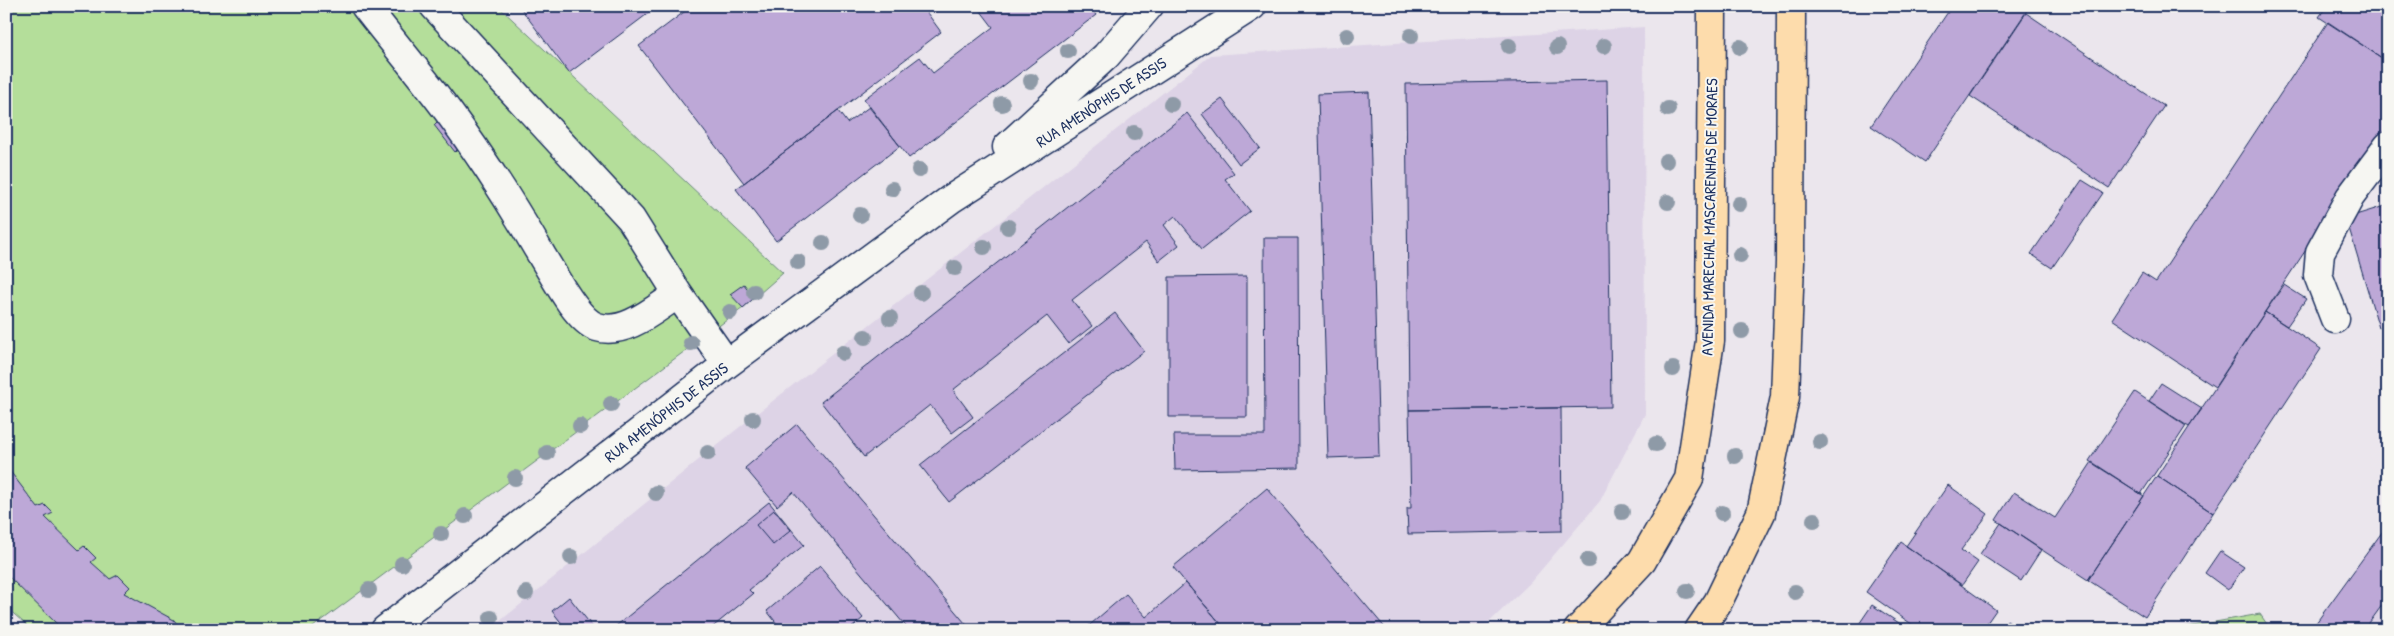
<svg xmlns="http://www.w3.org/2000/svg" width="2394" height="636" viewBox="0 0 2394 636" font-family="'Patrick Hand',sans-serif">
<rect width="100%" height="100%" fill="#ebe6ed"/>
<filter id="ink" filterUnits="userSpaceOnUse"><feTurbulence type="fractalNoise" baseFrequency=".02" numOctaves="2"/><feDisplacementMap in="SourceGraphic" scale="10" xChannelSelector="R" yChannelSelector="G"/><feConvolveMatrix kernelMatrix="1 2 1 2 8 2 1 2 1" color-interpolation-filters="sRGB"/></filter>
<g filter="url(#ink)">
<path fill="#ddd3e6" d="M1644,27L1645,414L1600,501L1530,583L1481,630H489L722,441L1211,55Z
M2388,597V630H2364Z"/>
<path fill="#b4de9a" stroke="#68867c" d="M6,6H498L783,273L743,308L309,630H32L6,607Z
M2260,614L2271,630H2174L2176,629Z"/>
<path fill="#bda8d7" stroke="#1b2f5e" d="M519,6H658L569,73Z
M692,6H922L941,32L744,183L639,46Z
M977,6H1090L1096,15L909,158L864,99L920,57L933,73L993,27Z
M1952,6H2030L1925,162L1871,126Z
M2327,6H2368L2388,19V62L2319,17Z
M2026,13L2164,106L2109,188L1970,96Z
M2328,22L2388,62V126L2215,387L2112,319L2142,273L2156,282Z
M1607,80L1611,407L1409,410L1406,84Z
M1369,92L1379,456L1328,458L1318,94Z
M1222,99L1260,148L1239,164L1202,114Z
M869,107L900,146L776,241L736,189L838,111L847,123Z
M1187,113L1234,173L1225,179L1250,211L1202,249L1175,216L1164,225L1179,245L1159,261L1146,242L1072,300L1092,326L1069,344L1047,316L953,390L973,417L952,433L930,405L864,457L821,402Z
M440,119L461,146L455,152L434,125Z
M2082,180L2103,193L2052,268L2031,254Z
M2388,205V325L2379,328L2346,218Z
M1264,238H1298L1299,468L1175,470L1174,435H1265Z
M1247,276V417H1169V277Z
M744,284L754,298L743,308L730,294Z
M2284,285L2306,299L2287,326L2265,312Z
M2265,312L2321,349L2213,513L2157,476Z
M1115,313L1144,351L949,502L920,465Z
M2161,383L2202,409L2189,427L2149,401Z
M2135,392L2186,426L2141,494L2089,461Z
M1561,408L1562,531L1408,534L1407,508H1411L1409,410Z
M797,424L971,630H909L793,492L777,506L745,468Z
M2092,462L2144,496L2088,580L1996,520L2014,492L2055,518Z
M6,466L38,508L45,505L53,513L45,517L79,550L84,546L96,558L91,562L110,579L118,575L130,587L124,593L174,620L182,630H63L6,574Z
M2157,476L2213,513L2145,617L2088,580Z
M1948,485L1988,514L1961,550L1978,562L1962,585L1906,546Z
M1267,488L1387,630H1226L1186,583L1173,567Z
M769,502L804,545L749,590L753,594L709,630H611Z
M774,510L791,530L773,545L756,525Z
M2001,523L2041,550L2021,581L1980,554Z
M2388,524V597L2364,630H2317L2313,627Z
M1901,542L1996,610L1982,630H1920L1866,592Z
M2220,551L2244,567L2228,590L2205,573Z
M820,566L863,618L849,630H782L767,611Z
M1186,583L1226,630H1084L1126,594L1146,617Z
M569,597L595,630H567L552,611Z
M1872,605L1908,629L1907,630H1855Z
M2007,620L2022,630H2001Z"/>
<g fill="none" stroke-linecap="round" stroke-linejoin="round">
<defs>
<path id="minor" d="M365,6C392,41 421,75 447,110C482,157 513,206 542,256C553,274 577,321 597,327C625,336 656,308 678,294
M434,6L631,219L678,294L727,364
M1007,147L1106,56L1149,6
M2335,319L2318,275L2320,252L2350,197L2388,146
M385,630L727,364L951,199L1252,6"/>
<path id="major" d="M1578,630L1642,561L1689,479L1710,341L1712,6
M1699,630L1718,602L1761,513L1785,397L1790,262L1791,6"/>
</defs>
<use href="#minor" stroke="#1b2f5e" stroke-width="31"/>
<use href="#major" stroke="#1b2f5e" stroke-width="31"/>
<use href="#minor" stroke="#f6f6f2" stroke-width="28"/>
<use href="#major" stroke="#fddcac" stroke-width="28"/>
</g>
<g fill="#8e9aa7">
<circle cx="1347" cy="36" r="8"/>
<circle cx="1411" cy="36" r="8"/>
<circle cx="1509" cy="46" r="8"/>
<circle cx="1604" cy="46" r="8"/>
<circle cx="1557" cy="47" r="8"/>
<circle cx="1740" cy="47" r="8"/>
<circle cx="1068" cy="51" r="8"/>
<circle cx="1031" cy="81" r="8"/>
<circle cx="1002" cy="104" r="8"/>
<circle cx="1171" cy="104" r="8"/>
<circle cx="1668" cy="109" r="8"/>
<circle cx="1134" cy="133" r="8"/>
<circle cx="1666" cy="161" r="8"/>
<circle cx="919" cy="170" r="8"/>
<circle cx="892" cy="189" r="8"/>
<circle cx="1668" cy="202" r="8"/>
<circle cx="1739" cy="204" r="8"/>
<circle cx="860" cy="215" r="8"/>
<circle cx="1008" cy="227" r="8"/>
<circle cx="823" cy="243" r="8"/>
<circle cx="984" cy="247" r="8"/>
<circle cx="1740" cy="255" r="8"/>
<circle cx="798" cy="262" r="8"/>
<circle cx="955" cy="268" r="8"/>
<circle cx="754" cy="292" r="8"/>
<circle cx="921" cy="293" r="8"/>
<circle cx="730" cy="312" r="8"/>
<circle cx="890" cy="318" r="8"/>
<circle cx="1742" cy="331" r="8"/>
<circle cx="865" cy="337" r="8"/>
<circle cx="691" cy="343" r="8"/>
<circle cx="843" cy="353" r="8"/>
<circle cx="1673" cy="369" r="8"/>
<circle cx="611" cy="404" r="8"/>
<circle cx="753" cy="419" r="8"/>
<circle cx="580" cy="426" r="8"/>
<circle cx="1820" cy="442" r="8"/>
<circle cx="1656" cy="444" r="8"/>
<circle cx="547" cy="453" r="8"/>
<circle cx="708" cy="453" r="8"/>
<circle cx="1735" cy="456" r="8"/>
<circle cx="515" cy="478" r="8"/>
<circle cx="656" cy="493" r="8"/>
<circle cx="1622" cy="512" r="8"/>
<circle cx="1722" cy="513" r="8"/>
<circle cx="465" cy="516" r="8"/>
<circle cx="1814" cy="520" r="8"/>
<circle cx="441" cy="534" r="8"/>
<circle cx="571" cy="557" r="8"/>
<circle cx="1588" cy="560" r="8"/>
<circle cx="402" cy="564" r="8"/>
<circle cx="369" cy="590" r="8"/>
<circle cx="1687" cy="591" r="8"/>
<circle cx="1795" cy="592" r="8"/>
<circle cx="526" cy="593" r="8"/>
<circle cx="491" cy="618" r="8"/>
</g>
</g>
<g text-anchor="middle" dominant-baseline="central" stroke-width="4" stroke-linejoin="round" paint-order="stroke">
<g font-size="16" fill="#1b2f5e" stroke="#f6f6f2">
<text transform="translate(1101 102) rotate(-33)">RUA AMENÓPHIS DE ASSIS</text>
<text transform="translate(1709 217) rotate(-89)">AVENIDA MARECHAL MASCARENHAS DE MORAES</text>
<text transform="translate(666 412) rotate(-38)">RUA AMENÓPHIS DE ASSIS</text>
</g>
</g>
<rect width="2394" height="636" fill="none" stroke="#f6f6f2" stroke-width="25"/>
<rect x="12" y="12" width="2369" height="611" fill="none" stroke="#1b2f5e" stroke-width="2" filter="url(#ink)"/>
</svg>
